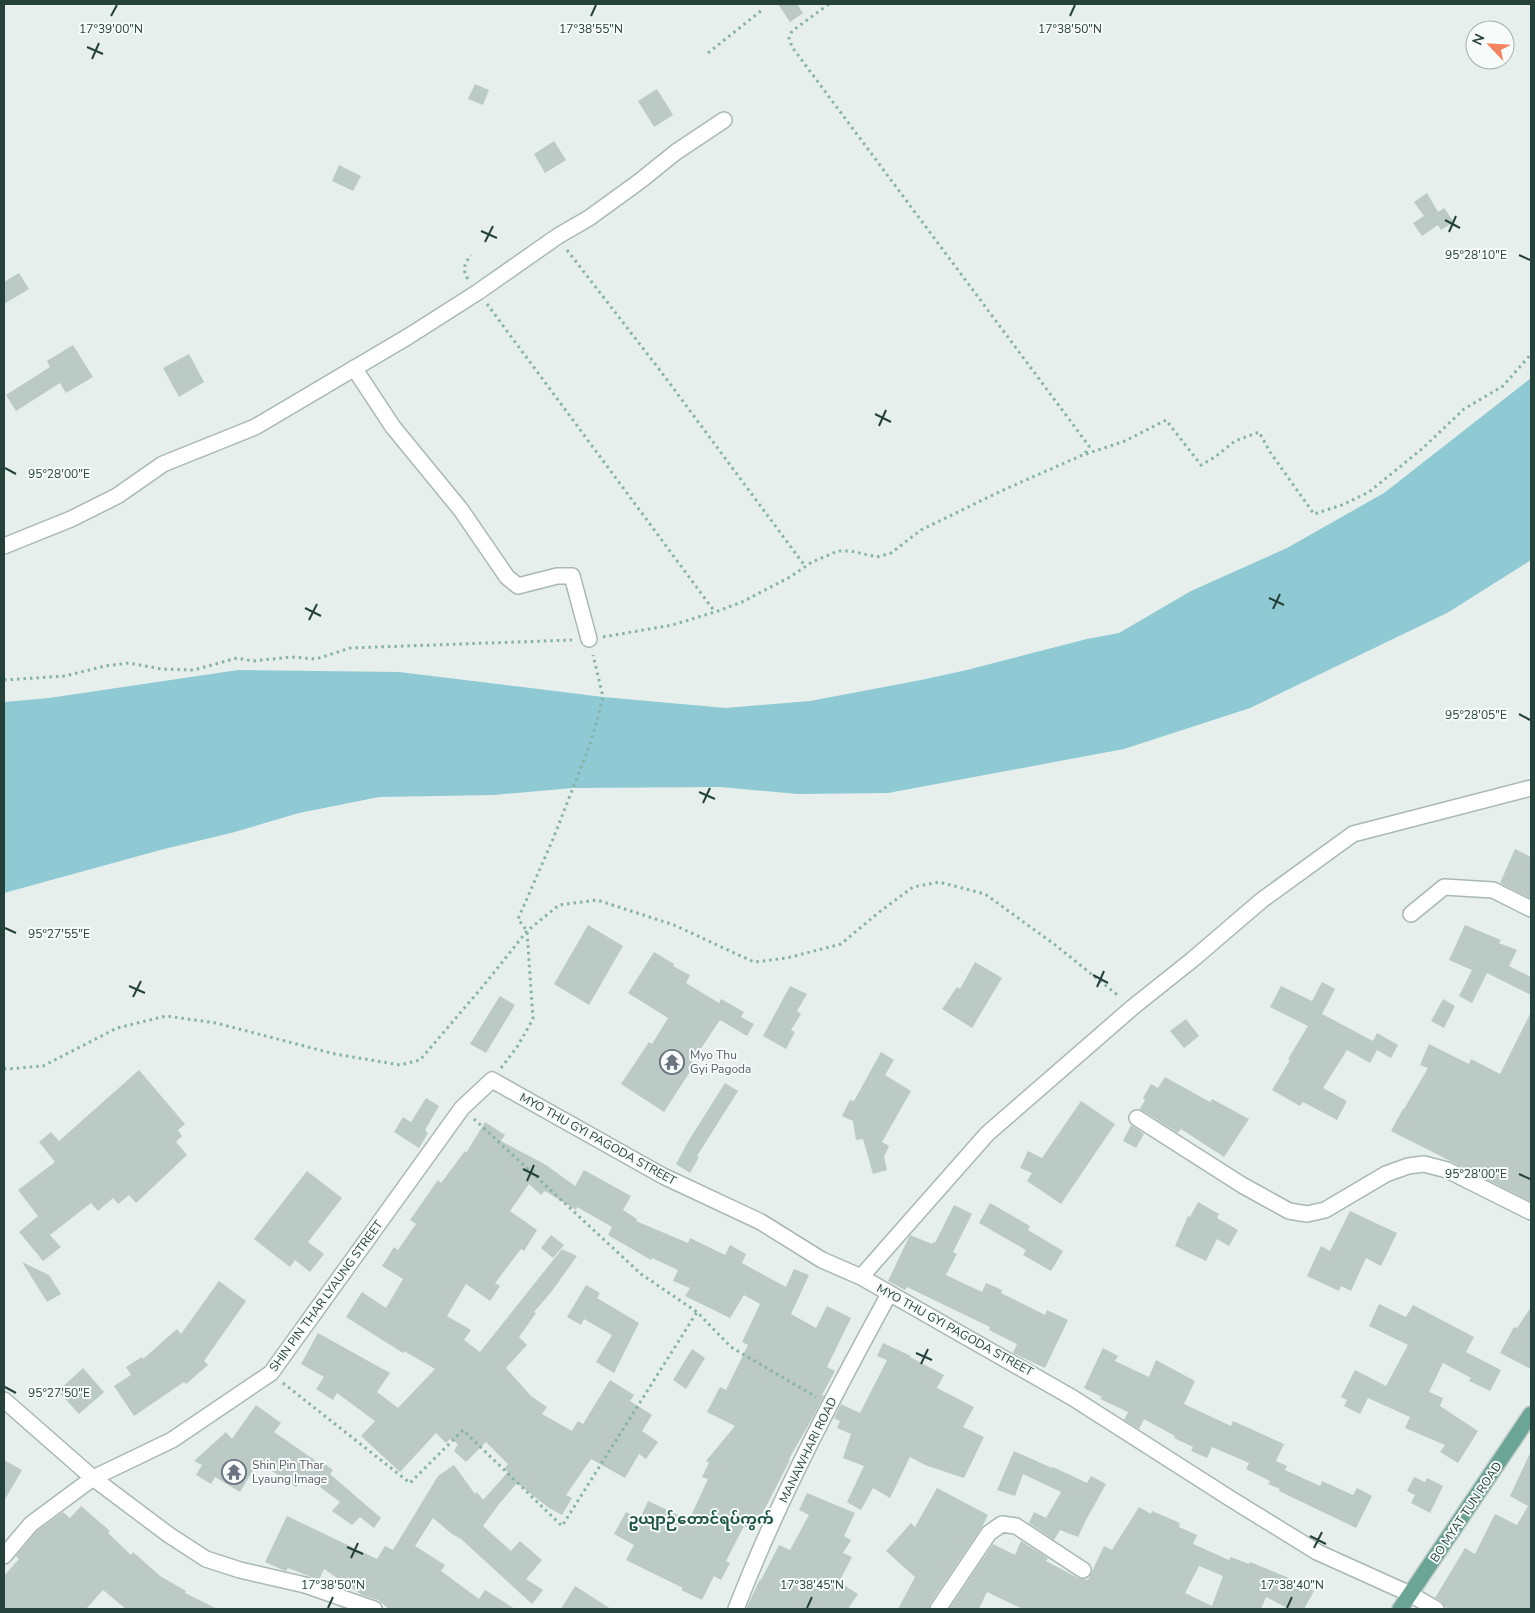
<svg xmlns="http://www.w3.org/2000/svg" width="1535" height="1613" viewBox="0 0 1535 1613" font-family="'Nunito Sans','Noto Sans Myanmar',sans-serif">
<rect width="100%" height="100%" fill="#e6efeb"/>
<path fill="#8ec9d4" d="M1531,378V560L1447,613L1250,708L1124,749L888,793L798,794L720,787L573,788L493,795L379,797L299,813L231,833L164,849L4,893V702L49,698L238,670L399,672L603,697L726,708L810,701L921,680L967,670L1087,639L1119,633L1191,591L1287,548L1384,493Z"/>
<path fill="#bbcac4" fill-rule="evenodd" d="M778,4H797L803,13L790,22Z
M475,84L489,90L483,105L468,99Z
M657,89L673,115L654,127L638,101Z
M554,141L566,160L545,173L534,154Z
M339,165L361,176L353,191L332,181Z
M1427,193L1438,212L1444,208L1454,222L1441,230L1438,225L1422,236L1413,223L1424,216L1414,202Z
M19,273L29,289L4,304V282Z
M73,345L93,377L66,393L60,383L16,411L6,395L50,367L47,361Z
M189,354L204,382L179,397L163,368Z
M1515,849L1531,857V899L1500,883Z
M588,925L623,946L589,1005L554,984Z
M1465,925L1501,940L1499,943L1517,950L1509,966L1531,977V995L1487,973L1472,1003L1459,996L1472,970L1449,960Z
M654,952L674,964L673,966L690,975L686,983L719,1003L721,999L744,1012L741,1017L754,1024L747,1036L720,1020L688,1068L691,1070L664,1112L621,1084L649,1042L652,1044L668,1018L628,993Z
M975,962L1002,978L972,1028L942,1009L957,987L960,989Z
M1322,982L1335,989L1322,1014L1373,1041L1377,1033L1398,1045L1391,1058L1377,1050L1370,1063L1347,1050L1323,1088L1347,1101L1337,1120L1303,1102L1300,1106L1272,1090L1290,1060L1288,1059L1308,1026L1270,1007L1281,986L1312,1001Z
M790,986L807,994L797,1011L801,1014L791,1030L795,1032L786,1049L763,1036Z
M500,996L515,1005L486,1053L470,1044Z
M1443,999L1455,1006L1444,1028L1431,1021Z
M1531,1012V1202L1391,1131L1403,1109H1404L1428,1068L1420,1065L1429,1044L1469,1064L1471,1059L1500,1074Z
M1186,1019L1199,1036L1184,1048L1170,1031Z
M881,1052L894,1060L885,1075L911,1091L882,1142L889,1146L884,1157L887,1170L873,1174L863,1139L856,1140L853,1121L842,1116L850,1100L854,1101Z
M139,1070L185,1124L178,1130L182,1136L176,1142L187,1155L136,1203L129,1195L118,1204L113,1198L98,1211L91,1203L50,1235L61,1247L43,1261L19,1232L38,1216L18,1190L55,1162L39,1142L51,1132L59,1141Z
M1165,1077L1210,1102L1212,1099L1249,1119L1224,1157L1181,1129L1178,1133L1140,1109L1145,1100L1143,1098L1151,1084L1158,1088Z
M725,1083L738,1091L697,1156L699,1157L690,1173L676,1164L689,1140Z
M426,1098L439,1106L425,1130L428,1133L419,1148L394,1132L403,1117L411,1122Z
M1081,1101L1115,1124L1061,1204L1027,1181L1032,1173L1020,1168L1028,1151L1042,1158Z
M485,1122L505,1135L501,1141L546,1165L575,1186L584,1170L631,1196L623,1210L637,1219L636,1221L688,1243L690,1238L725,1255L730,1245L746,1254L742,1263L786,1287L794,1269L809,1275L791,1314L816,1328L827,1306L851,1318L827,1367L835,1371L822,1395L824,1396L813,1417L789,1459L790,1460L760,1518L755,1516L749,1528L744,1526L726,1561L730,1563L721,1580L714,1576L702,1600L681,1590L683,1588L626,1560L634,1545L614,1534L626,1512L640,1519L648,1501L689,1520L708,1479L702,1477L709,1463L706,1461L735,1426L707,1412L720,1387L726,1390L748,1345L742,1342L760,1304L744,1295L730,1318L685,1296L690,1288L673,1281L678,1270L652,1258L651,1260L608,1235L612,1227L577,1207L576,1210L545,1191L541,1195L529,1184L510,1211L537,1230L524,1251L521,1249L495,1283L500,1286L490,1301L466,1284L447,1316L471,1330L464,1340L480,1352L562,1249L577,1256L552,1291L534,1312L536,1313L519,1337L527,1345L506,1368L531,1396L547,1407L542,1414L572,1431L578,1421L583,1424L610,1380L634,1395L630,1401L652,1415L642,1431L658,1442L646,1459L639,1454L625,1478L591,1459L566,1495L572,1498L562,1515L549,1508L517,1483L499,1504L483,1526L511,1551L520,1541L542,1560L526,1579L543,1590L532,1604L461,1539L452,1534L433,1518L415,1546L445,1565L441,1571L479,1599L485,1590L515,1609H389L378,1600L362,1595L324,1569L319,1580L288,1568L286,1571L283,1570L265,1562L287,1516L377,1559L385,1546L393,1550L438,1476L454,1465L475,1494L477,1492L483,1500L508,1472L504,1469L508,1464L486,1442L466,1462L454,1451L458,1444L450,1439L446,1443L436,1433L400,1472L361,1436L375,1421L337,1393L333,1400L316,1389L324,1377L301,1364L318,1333L390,1373L377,1392L398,1408L435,1369L404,1351L403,1353L346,1317L362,1292L386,1308L403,1279L382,1266L394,1247L398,1250L416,1224L410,1220L438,1180L441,1183L465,1151L466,1153Z
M1131,1125L1144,1134L1136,1148L1123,1141Z
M307,1171L342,1198L308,1242L324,1254L310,1272L295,1260L290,1267L254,1239Z
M1198,1202L1219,1214L1217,1218L1238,1230L1229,1246L1217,1239L1206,1261L1175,1246L1188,1216L1190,1217Z
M990,1203L1030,1226L1028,1230L1063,1251L1051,1271L1023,1255L1026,1250L979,1223Z
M954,1205L972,1214L953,1252L957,1254L946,1275L982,1292L986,1283L1002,1290L1001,1293L1045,1315L1047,1310L1068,1320L1045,1368L1013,1353L1017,1344L989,1330L990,1327L907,1287L905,1290L888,1281L910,1235L932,1244L933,1242L935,1243Z
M1350,1211L1397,1233L1381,1266L1366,1258L1351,1291L1341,1286L1339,1291L1307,1276L1321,1246L1330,1251Z
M551,1235L564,1245L553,1258L541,1248Z
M22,1262L49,1275L61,1294L47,1302Z
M219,1281L246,1301L204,1361L208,1365L186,1384L184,1382L134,1416L114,1386L131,1375L126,1367L142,1357L143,1359L177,1329L181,1334Z
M586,1285L600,1293L597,1298L639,1323L614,1373L596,1362L612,1335L584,1319L581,1325L567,1317Z
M1379,1304L1406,1317L1413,1305L1474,1337L1466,1352L1501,1370L1490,1391L1469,1381L1471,1378L1443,1363L1429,1392L1443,1398L1440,1406L1478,1431L1458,1463L1440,1452L1445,1445L1405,1428L1410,1417L1368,1398L1360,1414L1344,1406L1347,1400L1341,1397L1355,1370L1386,1386L1408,1345L1369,1326Z
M1531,1307V1369L1500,1353L1514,1327L1517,1328Z
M883,1343L911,1356L910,1357L944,1375L937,1388L974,1407L963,1427L984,1437L964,1478L925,1465L910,1457L890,1498L873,1488L861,1510L847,1502L864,1466L843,1458L851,1434L837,1428L840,1421L834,1418L841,1404L860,1413L887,1360L877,1356Z
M1103,1348L1118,1356L1115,1361L1149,1377L1156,1360L1195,1381L1184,1404L1231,1426L1233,1421L1284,1444L1276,1461L1287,1466L1285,1470L1320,1486L1322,1481L1353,1495L1357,1488L1372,1496L1356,1528L1279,1491L1280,1489L1268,1484L1270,1481L1246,1469L1249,1463L1212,1447L1207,1458L1191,1451L1193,1447L1174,1438L1175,1436L1144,1419L1139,1429L1124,1420L1128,1412L1100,1399L1102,1397L1084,1388Z
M692,1349L705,1358L686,1389L673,1380Z
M83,1368L104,1392L79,1414L58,1391Z
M256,1405L281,1423L274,1432L319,1463L321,1461L333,1470L330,1474L381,1518L374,1528L360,1517L352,1525L332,1511L340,1502L304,1475L296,1487L258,1462L240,1492L215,1477L211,1484L196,1475L202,1465L194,1461L226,1432L232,1439Z
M1014,1451L1052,1468L1053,1467L1087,1483L1091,1476L1106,1484L1086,1520L1078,1537L1060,1530L1054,1540L1029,1523L1034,1512L1046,1518L1061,1492L1023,1474L1015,1496L997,1490Z
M1531,1451V1609H1447L1441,1601L1435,1598L1465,1548L1475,1554L1495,1514L1517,1525L1528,1506L1510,1496Z
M4,1460L22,1470L4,1501Z
M1414,1477L1425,1482L1427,1478L1443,1486L1430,1513L1411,1503L1415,1495L1407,1491Z
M937,1488L988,1515L982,1527L930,1604L929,1609H898L915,1577L886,1551L911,1523L915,1527Z
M807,1493L855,1513L844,1536L851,1540L843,1553L852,1557L839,1582L858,1594L848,1609H746L760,1579L761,1580L779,1545L790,1550L809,1515L799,1510Z
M81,1506L110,1531L108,1533L131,1555L133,1552L160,1576L186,1591L185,1593L217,1609H126L103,1590L86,1609H4V1576L19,1559L16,1556L37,1531L63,1512L70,1518Z
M1139,1507L1151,1514L1152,1511L1180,1523L1179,1527L1197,1535L1193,1544L1229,1560L1231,1557L1249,1564L1250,1562L1299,1582L1314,1591L1304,1609H1289L1266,1597L1261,1609H1023L987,1592L979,1609H949L993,1544L1015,1555L1021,1541L1048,1558L1046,1561L1078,1578L1088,1580L1104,1546L1112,1550ZM1199,1566L1223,1576L1212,1606L1185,1593Z
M575,1586L611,1609H561Z"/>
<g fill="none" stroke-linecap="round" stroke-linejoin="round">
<defs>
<path id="minor" d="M354,368L393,427L461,510L507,577L518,586L557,576H572L589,639
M4,546L71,519L117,496L163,464L255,427L409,336L478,292L558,236L589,218L640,181L676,152L724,120
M1411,914L1444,887L1493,890L1531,909
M1137,1118L1242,1185L1289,1211L1307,1214L1325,1210L1386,1174L1408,1166L1424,1164L1447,1170L1531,1212
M861,1277L987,1134L1133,1007L1192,960L1262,900L1353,834L1531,788
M4,1400L93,1478L169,1535L206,1559L240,1570L305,1585L374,1609
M4,1556L31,1524L93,1478L172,1440L271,1373L462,1108L492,1080L663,1176L761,1222L822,1260L861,1277L1073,1398L1231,1499L1317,1552L1410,1594L1436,1609
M736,1609C778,1500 833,1397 889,1294
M938,1609L989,1533L1002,1524L1016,1526L1083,1570"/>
<path id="major" d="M1400,1609L1531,1414"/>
</defs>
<use href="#minor" stroke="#a8b8b2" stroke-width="18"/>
<use href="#major" stroke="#c2cac8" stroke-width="18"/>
<path stroke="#86b3a5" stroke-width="3" stroke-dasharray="2.5 4" stroke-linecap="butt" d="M708,53L762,10
M567,250L659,369L805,566
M468,279C462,270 464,264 471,255
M487,304L715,612
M1086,454L1125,441L1166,420L1201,465L1215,457L1235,441L1259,432L1270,452L1314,514L1342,505L1369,492L1423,448L1464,409L1503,386L1531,354
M603,637L672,625L715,612L742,602L790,577L812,562L838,551H851L877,557L891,553L921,530L1001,491L1085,454L1089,446L792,47L789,38L792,31L829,4
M4,680L65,676L105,666L129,663L162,669L194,670L237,658L253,661L291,657L316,659L350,648L572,640
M4,1068L6,1069L43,1066L117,1028L166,1016L216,1023L335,1054L400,1065L420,1060L484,985L527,931L559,905L597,900L674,925L754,962L787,958L841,944L878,913L913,887L939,882L985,894L1054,944L1120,997
M501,1068L517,1047L533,1019L527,931L518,919L553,839L589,747L597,721L603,697L593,655
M474,1119L641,1274L697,1312L731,1347L816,1397
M283,1383L410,1483L463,1430L562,1526L697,1312"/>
<use href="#minor" stroke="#fff" stroke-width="15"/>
<use href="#major" stroke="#6aa596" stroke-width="15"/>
</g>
<path fill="none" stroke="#24423a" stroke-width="2" d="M111,16L117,5M591,16L596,5M1070,16L1075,5M87,47L103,54M92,59L99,43M1445,220L1460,228M481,231L497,238M1449,232L1456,216M485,242L493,226M1519,255L1530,260M875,414L891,422M879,426L886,410M5,468L16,474M1269,598L1284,605M305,608L321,616M1273,609L1280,594M309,620L317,604M1519,714L1530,720M699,792L715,799M703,803L710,788M5,928L16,933M1093,975L1108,983M129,986L145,993M1097,987L1104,971M133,997L141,981M523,1169L539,1177M1519,1174L1530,1179M527,1181L534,1165M916,1353L932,1360M921,1364L928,1349M5,1387L16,1393M1310,1536L1326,1544M347,1547L363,1554M1314,1548L1322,1532M351,1558L358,1543M328,1608L333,1597M807,1608L812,1597M1287,1608L1292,1597"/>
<defs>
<symbol id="temple-ring" viewBox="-11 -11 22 22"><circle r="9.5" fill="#f7fbf9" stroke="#6b7280" stroke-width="1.5"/><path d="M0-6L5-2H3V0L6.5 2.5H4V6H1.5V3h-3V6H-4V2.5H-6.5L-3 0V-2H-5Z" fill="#6b7280"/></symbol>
</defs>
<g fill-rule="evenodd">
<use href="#temple-ring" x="658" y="1048" width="28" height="28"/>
<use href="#temple-ring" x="220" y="1458" width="28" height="28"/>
</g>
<g text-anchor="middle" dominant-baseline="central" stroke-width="4" stroke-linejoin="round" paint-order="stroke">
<g font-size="12" fill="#5b616d" stroke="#f7fbf9" text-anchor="start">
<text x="690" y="1055">Myo Thu<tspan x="690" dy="14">Gyi Pagoda</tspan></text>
<text x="252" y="1465">Shin Pin Thar<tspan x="252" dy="14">Lyaung Image</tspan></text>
</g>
<g font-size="12" fill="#24423a" stroke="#f7fbf9">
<text transform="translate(598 1139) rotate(29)">MYO THU GYI PAGODA STREET</text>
<text transform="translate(326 1296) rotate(-54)">SHIN PIN THAR LYAUNG STREET</text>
<text transform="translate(955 1330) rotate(29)">MYO THU GYI PAGODA STREET</text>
<text transform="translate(808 1450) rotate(-64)">MANAWHARI ROAD</text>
<text transform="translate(1466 1512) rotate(-56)">BO MYAT TUN ROAD</text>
</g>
<g font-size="15" font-weight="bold" fill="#1f5548" stroke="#f7fbf9">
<text x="701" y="1519">ဥယျာဉ်တောင်ရပ်ကွက်</text>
</g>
</g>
<g font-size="12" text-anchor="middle" fill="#24423a" stroke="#f7fbf9" stroke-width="4" stroke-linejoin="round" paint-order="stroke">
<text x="111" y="33">17°39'00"N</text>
<text x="591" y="33">17°38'55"N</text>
<text x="1070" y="33">17°38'50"N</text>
<text x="1476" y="259">95°28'10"E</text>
<text x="59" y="478">95°28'00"E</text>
<text x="1476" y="719">95°28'05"E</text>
<text x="59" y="938">95°27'55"E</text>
<text x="1476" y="1178">95°28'00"E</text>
<text x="59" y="1397">95°27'50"E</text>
<text x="333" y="1589">17°38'50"N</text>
<text x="812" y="1589">17°38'45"N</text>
<text x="1292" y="1589">17°38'40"N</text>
</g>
<rect width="1535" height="1613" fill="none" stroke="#24423a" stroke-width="10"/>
<g transform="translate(1490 45) rotate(295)"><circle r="24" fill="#f7fbf9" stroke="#a3b1ad"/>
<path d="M0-4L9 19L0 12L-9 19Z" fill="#f4845f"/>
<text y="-8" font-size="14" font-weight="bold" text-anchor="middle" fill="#24423a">N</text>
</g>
</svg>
